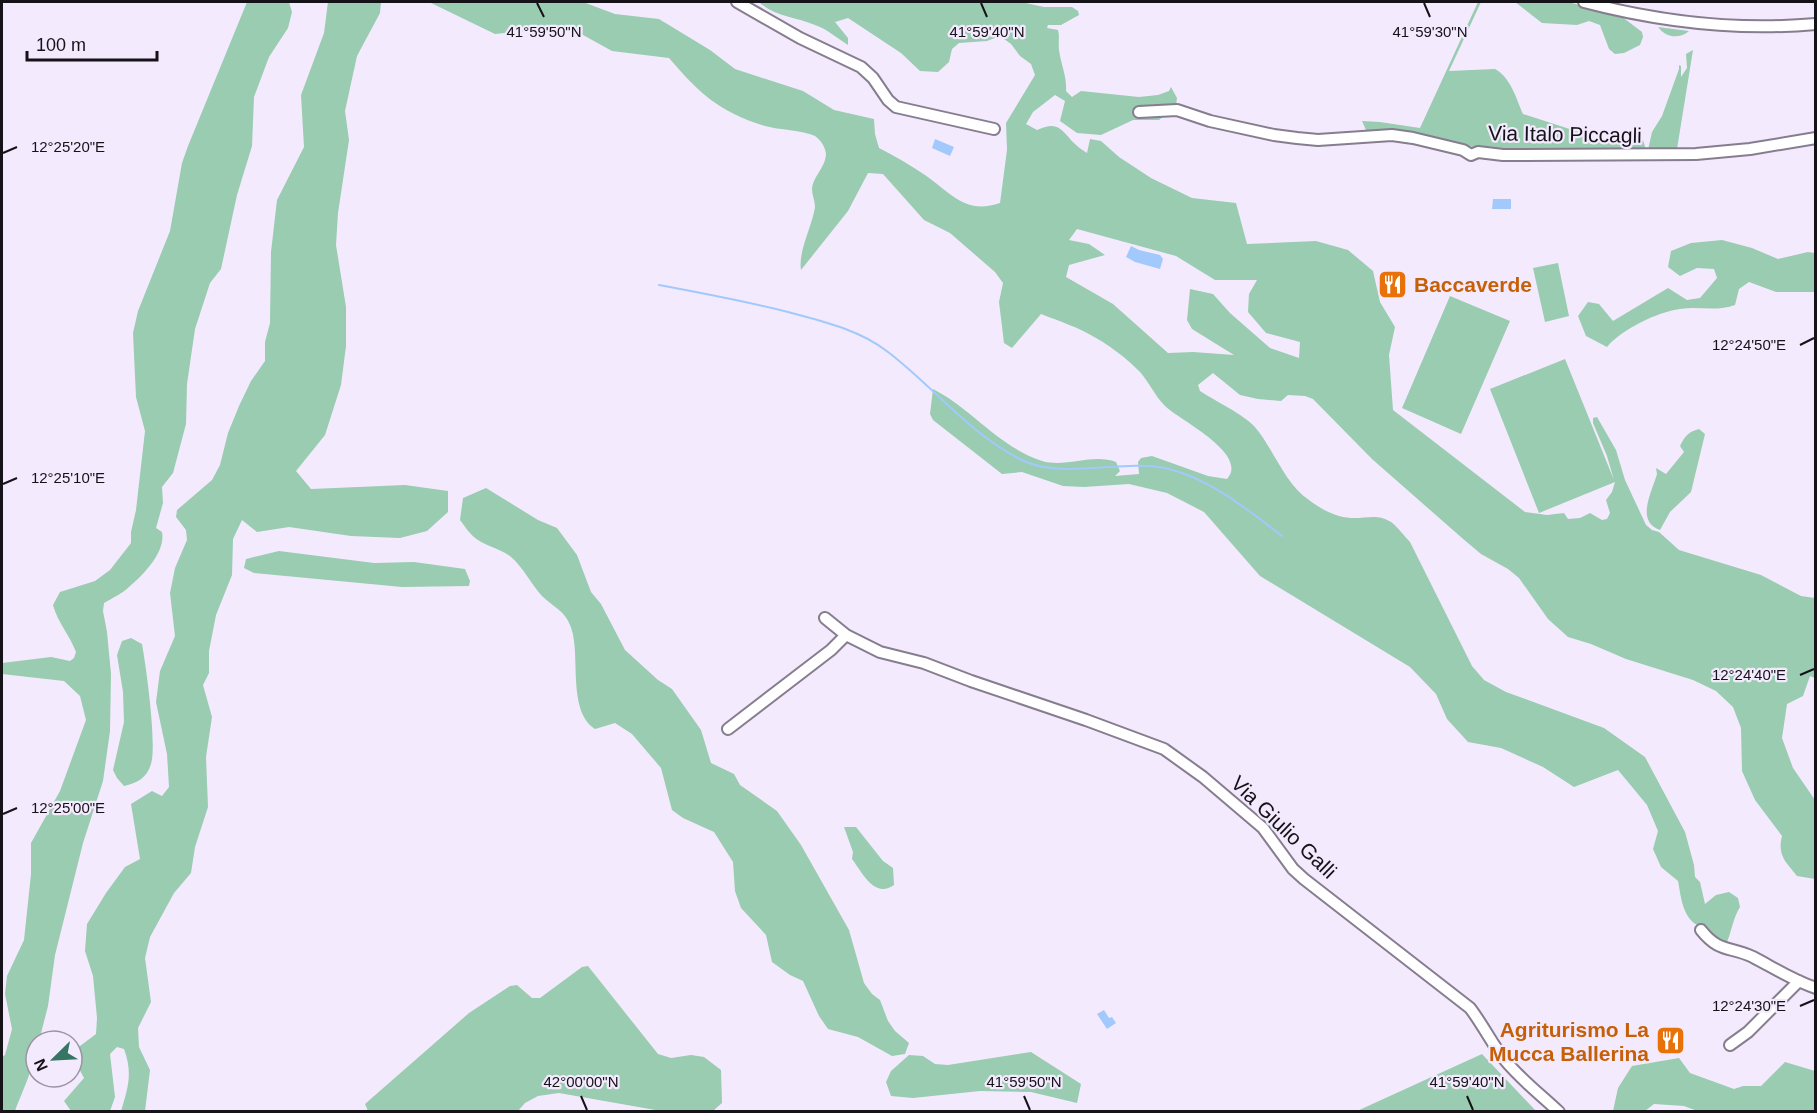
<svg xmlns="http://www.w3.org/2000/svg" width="1817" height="1113" viewBox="0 0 1817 1113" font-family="Helvetica,sans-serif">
<rect width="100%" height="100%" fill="#f4eafe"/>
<path fill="#99ccb0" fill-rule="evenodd" d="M247,2H289L292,12L288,28L269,57L254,97L252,146L237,195L221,269L210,283L195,329L187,384L186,424L173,473L162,487L163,503L156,528L162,532C166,552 143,575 129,587C122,594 112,598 104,603L103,611L107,632L111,674L110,731L103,781L83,843L55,955L48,1006L39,1041H36C36,1065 23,1089 15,1111H2V1057L5,1055L12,1029L5,994L7,976L24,940L31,874V843L60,791L86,720L80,696L64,681L2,674V663L51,657L70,661L74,658L76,652C69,634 58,623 53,605L60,592L95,581L110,570L131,543V532L136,510L145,431L136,397L133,333L138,311L170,231L182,163L188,146Z
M328,2H381L380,13L357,56L345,111L349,140L338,213L336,245L346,307V346L341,385L325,435L296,471L311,489L405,485L448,491V512L427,531L400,538L351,536L289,527L257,532L242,520L233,539L232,575L216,615L209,651V673L203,685L212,717L206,757L208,807L195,847L191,873L174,893L150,937L145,958L151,1002L138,1028L139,1047L150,1070L145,1111H121C128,1088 133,1073 124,1049L117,1047L110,1054L115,1097L110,1111H71L64,1101L84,1078L76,1063L80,1046L96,1034L97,1018L93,976L85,951L87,924L106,893L125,867L140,859L131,804L152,791L162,796L169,787L167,754L156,702L160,671L175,636L170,593L175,568L187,540L186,530L176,517L177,510L212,480L220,465L228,433L239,406L251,381L265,361V342L270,323L271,252L277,200L304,147L301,95L324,33Z
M429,2H583L615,14L659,19L710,50L735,69L803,91L834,110L874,119L875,134L879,148C895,156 910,165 925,175C951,193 965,215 1000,203L1007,150L1006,123L1035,75L1031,64L1020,56L1011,44L1000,36L987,41L959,43L952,49L949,62L938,72L920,71L901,53L848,18L835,22L848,38V45C837,38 827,29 815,25C796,17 775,17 759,2H1021L1044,7H1072L1078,11L1079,15L1061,25H1048L1047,28L1058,30C1060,37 1058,43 1059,50C1061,65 1067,76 1066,91L1072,97L1081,91L1139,97L1158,95L1169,91L1171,87L1177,98L1176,106L1159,120H1133L1101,135L1077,133L1060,121L1065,101L1055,95L1033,112L1026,124L1037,130C1060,120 1061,131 1075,144C1079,148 1083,150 1087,153L1090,139L1101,141L1119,157L1151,178L1192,198L1236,203L1247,244L1316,241L1348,250L1373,271L1380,302L1395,327L1389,355L1393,410L1525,512L1547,515L1564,513L1568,519L1580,518L1590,513L1602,520L1607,519L1610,513L1606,500L1612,492L1615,482L1539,513L1490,389L1565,359L1614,480L1607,456L1593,423V418L1597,417L1616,450L1625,480L1646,525L1652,530L1659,532L1679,550L1761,575L1801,596L1815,598V678L1810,676L1803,696L1787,704L1782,738L1793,768L1815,800V879L1797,876C1786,862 1777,855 1782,836L1755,800L1742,771L1741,728L1733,707L1716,691L1693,680L1626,659L1591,644L1568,637L1548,619L1519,578L1508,569L1481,554L1462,538L1372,459L1313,399L1305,396L1288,395L1281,401L1258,399L1240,395L1213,373L1198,385L1200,391C1214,400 1244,415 1254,426C1274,449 1284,483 1309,500C1321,509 1335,517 1351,518C1365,519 1377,513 1391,522C1398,527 1404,536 1410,542L1472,666L1484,680L1506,692L1604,728L1645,757L1685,832L1694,865L1695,877L1700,882L1705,904L1716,895L1729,892L1738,898L1740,907C1733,918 1732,930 1727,942L1718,943C1711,930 1709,932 1697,925C1682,916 1681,896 1678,881L1661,867L1653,849L1658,831L1647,805L1618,770L1574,787L1543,767L1501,748L1468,742L1447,719L1436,694L1410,667L1260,576L1204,512L1167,493L1129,484L1084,487L1063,486L1022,472L1002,474L933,420L930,414L933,389C972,409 999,447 1042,461C1066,468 1093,453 1116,462L1120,471L1115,476L1139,474L1138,462L1141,458L1152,456L1208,476L1227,479C1250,454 1178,419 1165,406C1155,396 1149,382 1140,372C1130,361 1109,345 1096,338C1080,328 1059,321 1041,314L1012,348L1004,343L999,302L1003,283L995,272L950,233L924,220L883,174L868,173L848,211L801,270C798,251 812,227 815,207C815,201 812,195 812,189C812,178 825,168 826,155C826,148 821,140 815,136C802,130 779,130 765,126C719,112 699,93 669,58L612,51L574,30L560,28L495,34ZM1077,229L1176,256L1215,280H1257L1249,294L1248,312L1266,333L1300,342L1299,358L1270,348L1230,313L1213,294L1190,289L1187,320L1192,329L1234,355L1193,352L1168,353L1113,304L1066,277L1069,265L1105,255L1089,244L1069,240Z
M1478,2H1481L1449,71L1495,69C1511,78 1516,98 1523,114L1582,133L1586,140H1643L1646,150C1586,150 1525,154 1466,146C1432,142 1400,133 1366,130L1362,121L1380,122L1420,128Z
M1515,2H1568L1621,16L1642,32L1643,37L1640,45L1624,53L1615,54L1609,49L1600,25L1589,21L1577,25L1542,23Z
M1658,27L1689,31C1679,40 1665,37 1658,27Z
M1693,50L1677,149L1648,150L1652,132L1662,116L1679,69V65L1681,66V77L1687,68L1686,54Z
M1722,240L1752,248L1778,259L1808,252L1815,253V292H1776L1749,282L1739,289L1735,305C1717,312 1698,306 1680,309C1657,312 1621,330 1607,347L1586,336L1578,316L1588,302L1599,304L1613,321L1668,288L1687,300L1700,298L1717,278L1714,269L1697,268L1680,276L1668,267L1671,251L1691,243Z
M1558,263L1569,316L1545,322L1533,268Z
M1450,296L1510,321L1461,434L1402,408Z
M1699,429L1705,434L1691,492L1670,512L1660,530C1635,521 1652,492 1657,474L1656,468L1666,474L1684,452L1680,446C1685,436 1688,432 1699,429Z
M486,488L538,520L557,528L577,555L591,592L601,604L625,650L658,680L672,689L701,730L711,763L734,774L740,785L777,811L801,845L849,930L864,983L872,994L880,1000L888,1021L895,1031L909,1043L905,1054L892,1056L858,1037L828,1029L819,1016L803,981L790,975L772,962L766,935L741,908L735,891L733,862L714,832L683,818L672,810L661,768L632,734L615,723L595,729C566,710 582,652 570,625C565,611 552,606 542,596C531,584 523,567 511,557C500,548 484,546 474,537C469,533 464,525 460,520L463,498Z
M279,551L374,563L414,562L465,569L470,581L469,586L402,587L254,573L244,568L246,559Z
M131,638L142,644C146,666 157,745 151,764C147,778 137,783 124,786L117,778L113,770L124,722L123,692L117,655L122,641Z
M844,827H856L883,861L893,868L894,885C874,899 862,872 852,859L853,852Z
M588,966L658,1054L671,1058L691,1055L704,1057L721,1070L722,1103L714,1110L661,1111L559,1093L538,1096L525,1103L518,1111H368L365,1104L469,1013L510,986L517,985L532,998H540L582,967Z
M1031,1052L1081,1084L1077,1103L1031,1092L980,1091L913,1098L891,1096L886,1082L891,1071L909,1055L923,1056L935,1064L948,1065Z
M1482,1054L1536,1111H1357L1368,1106Z
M1679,1058L1690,1073L1734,1089L1743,1086H1761L1785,1062L1815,1071V1111L1700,1112L1684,1106L1654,1104L1645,1111H1613L1618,1088L1632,1066Z"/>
<path fill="#a2c9fc" d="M935,139L954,147L950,156L932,148Z
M1493,199H1511V209H1492Z
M1131,246L1139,250L1160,255L1163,259L1160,269L1135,262L1126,257Z
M1104,1010L1109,1018L1112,1017L1116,1023L1107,1029L1097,1014Z"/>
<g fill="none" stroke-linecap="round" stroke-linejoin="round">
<path stroke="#a2c9fc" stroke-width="2" d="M659,285C702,293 745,301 788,312C822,321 860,330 888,352C933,386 970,435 1022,460C1062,480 1122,459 1165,468C1209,478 1247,509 1282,536"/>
<defs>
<path id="street" d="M737,2L800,38L861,67L873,78L888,100L896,107L994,129
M1584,2C1660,22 1738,31 1816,24
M1139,112L1177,110L1210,121L1274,135L1297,138L1318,140L1392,135L1413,138L1463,150L1471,155L1478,152L1503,155L1696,154L1750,149L1816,138
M825,618L846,635L880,652L924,663L971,681L1086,720L1164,749L1203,777L1263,828L1293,869L1304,879L1470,1008C1483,1025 1492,1044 1504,1059C1520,1079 1540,1094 1559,1112
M728,729L831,650L846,635
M1701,930C1719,953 1730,946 1753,957C1774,968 1794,981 1816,988
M1730,1045L1748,1032L1799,981"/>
</defs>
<use href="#street" stroke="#867d8e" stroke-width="14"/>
<use href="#street" stroke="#fff" stroke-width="10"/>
</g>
<path fill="none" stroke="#151218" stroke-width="2" d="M537,3L544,17M981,3L987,17M1424,3L1430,17M3,153L17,147M1800,345L1814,338M3,484L17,478M1800,675L1814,669M3,814L17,808M1800,1006L1814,1000M581,1096L587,1110M1024,1096L1030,1110M1467,1096L1473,1110"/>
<defs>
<symbol id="restaurant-square" viewBox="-11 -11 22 22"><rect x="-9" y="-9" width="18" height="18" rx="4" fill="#e8710a" stroke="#f4eafe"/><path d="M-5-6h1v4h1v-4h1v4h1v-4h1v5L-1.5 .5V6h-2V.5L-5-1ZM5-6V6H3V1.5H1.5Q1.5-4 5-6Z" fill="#fff"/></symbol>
</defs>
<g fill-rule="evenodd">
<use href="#restaurant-square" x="1376" y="268" width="33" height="33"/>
<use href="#restaurant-square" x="1654" y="1024" width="33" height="33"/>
</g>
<g text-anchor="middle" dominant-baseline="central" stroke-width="4.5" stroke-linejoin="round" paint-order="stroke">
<g font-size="21" fill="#151218" stroke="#f4eafe">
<text transform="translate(1565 134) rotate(1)">Via Italo Piccagli</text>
<text transform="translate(1284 827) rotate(44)">Via Giulio Galli</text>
</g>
<g font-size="21" font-weight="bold" fill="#c56008" stroke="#f4eafe" text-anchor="start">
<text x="1414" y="284">Baccaverde</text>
<text x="1649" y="1029" text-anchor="end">Agriturismo La<tspan x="1649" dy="24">Mucca Ballerina</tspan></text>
</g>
</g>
<g font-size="15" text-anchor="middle" fill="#151218" stroke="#f4eafe" stroke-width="4.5" stroke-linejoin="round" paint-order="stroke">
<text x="544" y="37">41°59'50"N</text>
<text x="987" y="37">41°59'40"N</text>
<text x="1430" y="37">41°59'30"N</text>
<text x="68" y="152">12°25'20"E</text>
<text x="1749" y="350">12°24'50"E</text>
<text x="68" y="483">12°25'10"E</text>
<text x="1749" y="680">12°24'40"E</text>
<text x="68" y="813">12°25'00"E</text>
<text x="1749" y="1011">12°24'30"E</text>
<text x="581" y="1087">42°00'00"N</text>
<text x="1024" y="1087">41°59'50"N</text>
<text x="1467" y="1087">41°59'40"N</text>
</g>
<rect width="1817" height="1113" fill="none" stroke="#151218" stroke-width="6"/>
<g transform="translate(54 1059) rotate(246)"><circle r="28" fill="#f4eafe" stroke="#9b94a2" stroke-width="1.5"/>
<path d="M0-4.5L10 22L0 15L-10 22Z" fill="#357564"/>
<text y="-9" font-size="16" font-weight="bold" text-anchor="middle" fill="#151218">N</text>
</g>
<path d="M27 51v9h130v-9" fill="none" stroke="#151218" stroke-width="3"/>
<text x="36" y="51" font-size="18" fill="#151218" stroke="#f4eafe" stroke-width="4.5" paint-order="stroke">100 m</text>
</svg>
